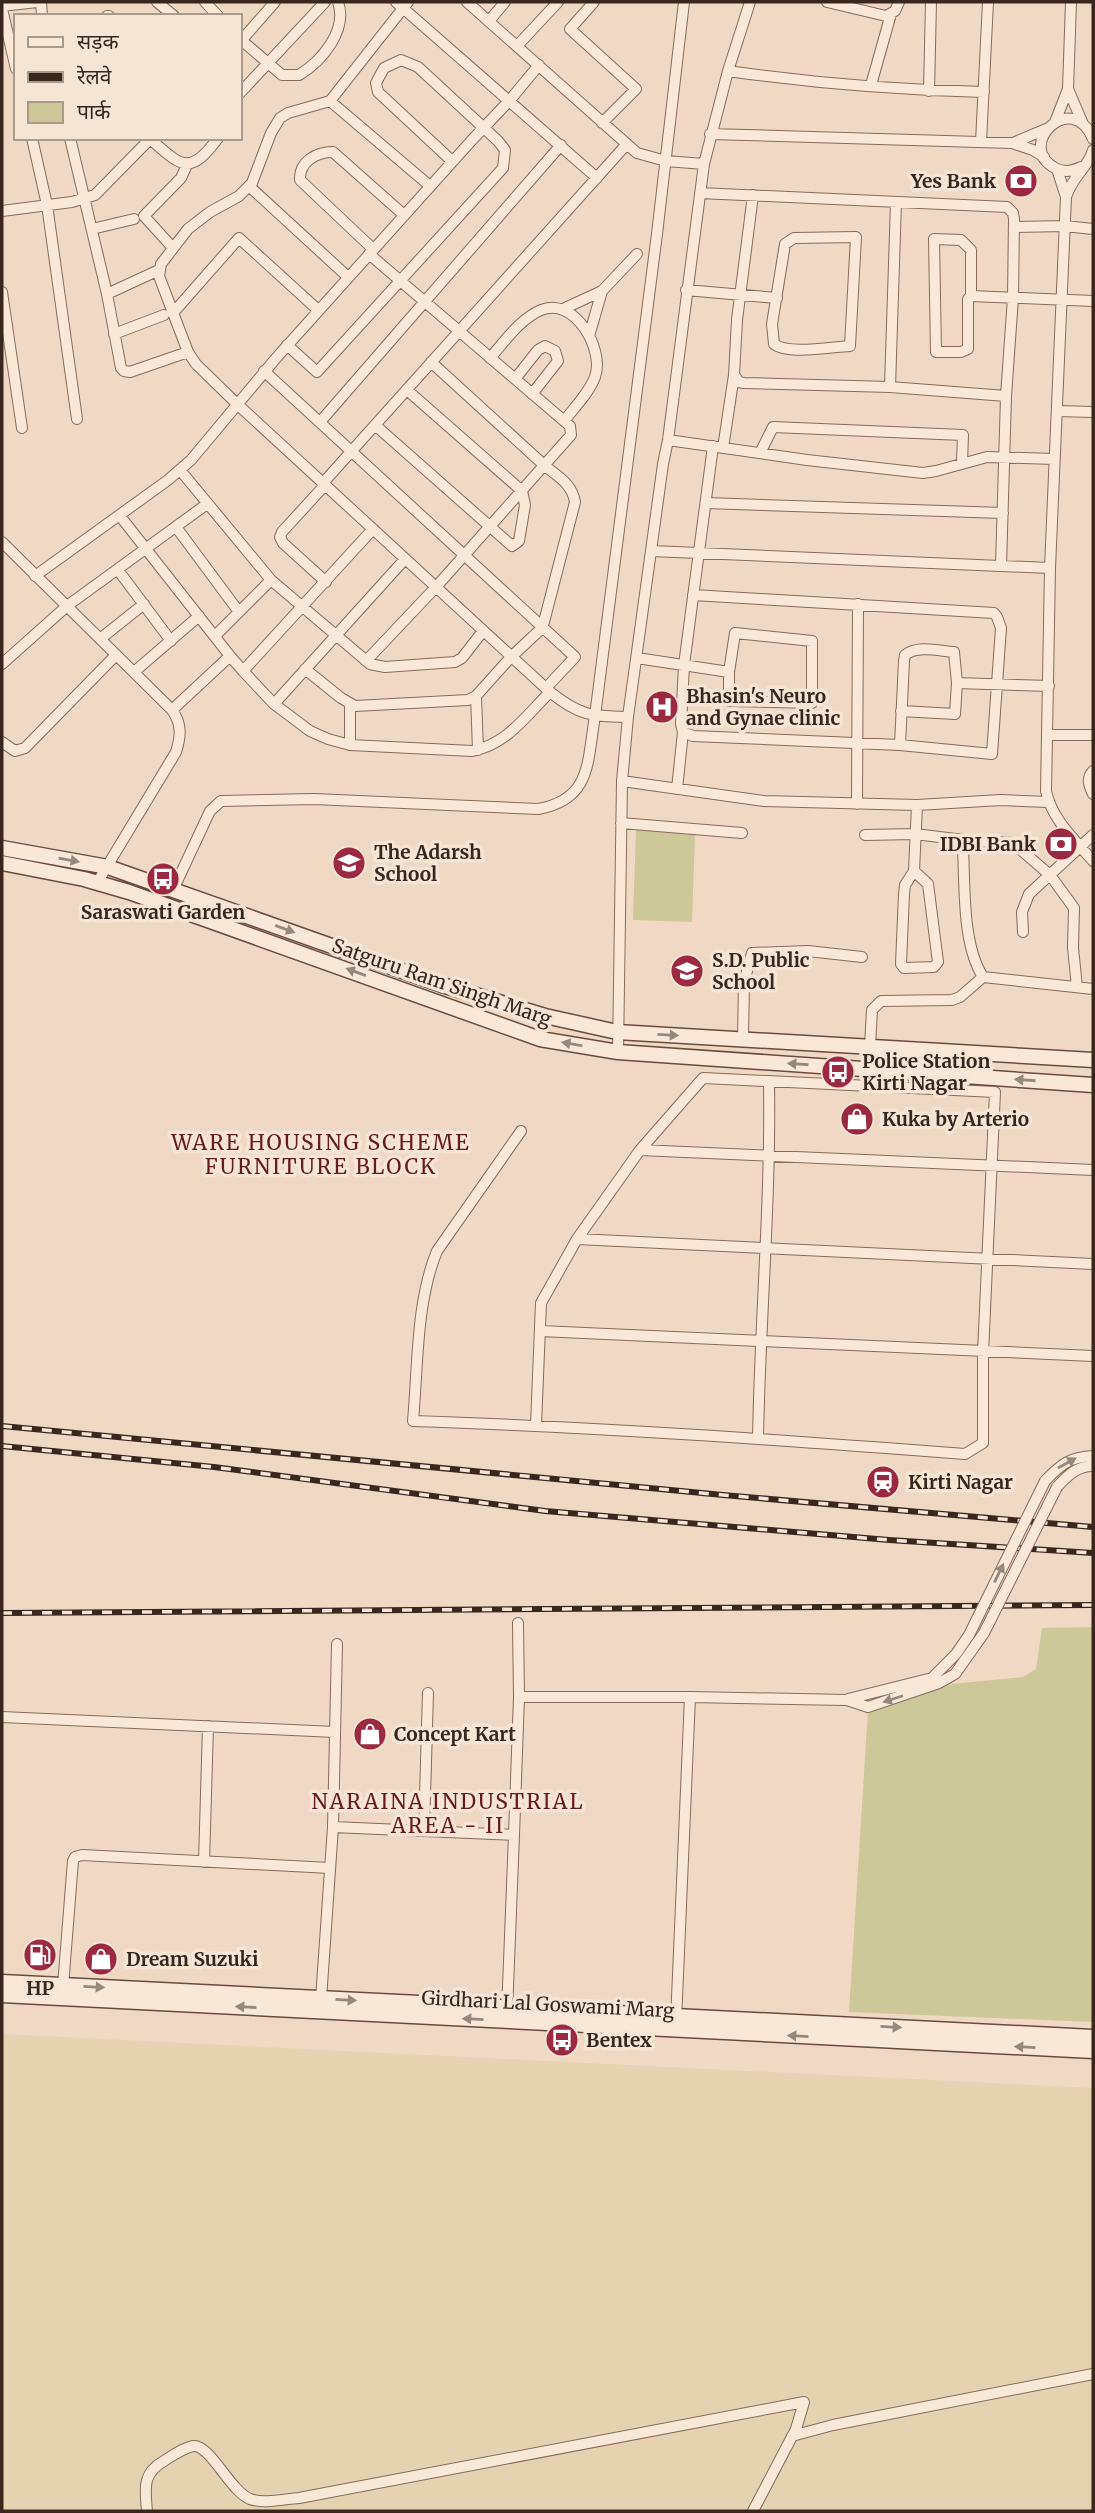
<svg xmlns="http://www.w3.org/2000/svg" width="1095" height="2513" viewBox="0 0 1095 2513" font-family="Merriweather,'Noto Sans Devanagari',serif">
<rect width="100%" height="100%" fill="#efd9c4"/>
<path fill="#e5d2b1" d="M2,2034L1093,2088V2511H2Z"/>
<path fill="#cdc898" d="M636,830L695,832L692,922L633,920Z
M1093,1627V2022L849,2012L868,1710L952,1684L1023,1677L1036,1669L1042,1628Z"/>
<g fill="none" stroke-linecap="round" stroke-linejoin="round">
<defs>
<path id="minor" d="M41,2L42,16
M157,2L174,16
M205,2L218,16
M396,2L597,178
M408,2L330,101L288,113L280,118L271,133L252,183L239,196L210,212L188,229L161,264L159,276L188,352L196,364L236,403L550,692C580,716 591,716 628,717
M467,2L637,153L666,161L704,164
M594,2L570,29L636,89L602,123
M827,2L886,16L895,11L899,2
M2,6L37,2
M2,9L16,69
M107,16H109
M489,21L505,2
M240,39L282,75H299C322,61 348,30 338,2
M240,42L275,2
M517,46L558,2
M728,71C812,83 898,90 984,92
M871,85L891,14
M1068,89L1083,124
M929,91L931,2
M240,93L325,2
M330,101L430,186
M1055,122L1068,89L1071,2
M710,134L1012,143L1033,150L1044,157
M32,138L47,205L77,419
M70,138L107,294L121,368L124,371L130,372L188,352
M149,138C180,165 189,178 218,138
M981,142L988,2
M1013,143L1046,129
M1093,150C1088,168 1073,175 1066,197L1050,568L1046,791C1052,820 1075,840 1093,861
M1081,167C1072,171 1065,173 1055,168C1014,146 1072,88 1093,139
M1057,169L1066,197
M250,187L348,277
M700,193L1007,207L1013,213L1014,219L1013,298L1006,396
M753,195L737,320L734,375L739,382L744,383L890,387L1006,396L1001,566
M2,211L72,202L95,195L151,138
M1014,227L1065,226L1093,229
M92,229L134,219
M856,237L850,346C831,347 788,355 774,344L772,324L785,244L794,238Z
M173,248L144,216L181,178L187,165
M373,249L300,180C299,161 317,152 333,152L404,215
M686,290L777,298
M602,291L637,254
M2,292L22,428
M107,294L159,270
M971,296V250L961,240L934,239L936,352H961L968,349V299L971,296L1093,301
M563,309L602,291L589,336
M173,313L239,238L318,310
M114,334L164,315
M287,345L317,372L503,168L505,150L498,141L418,67L401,60L384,68L376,83L378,92L452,161
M490,358C505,341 520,319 541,310C574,296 605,349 595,377C589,393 574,408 564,421
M264,371L575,657L546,688
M515,379L538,350L545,346L555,351L558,361L532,394
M890,387L896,202
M1057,411L1093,412
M320,422L561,145
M375,425L512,546L519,541L525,505L522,491L407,390
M668,440L807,460L923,473L936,471L987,457L1054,459
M723,448L734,375
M760,453L773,427L963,435L962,463
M180,470L271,580L370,664L385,667L455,662L462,658L483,631
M323,483L626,145
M325,485L282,532L280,537L283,543L326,582
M706,503L1003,513
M120,516L230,656L172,710
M176,527L239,612
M2,542L172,710C182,724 181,736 176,752L97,883
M651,551L1050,568
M118,570L171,641
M35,576L168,480L191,460L277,357L472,140L510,100L539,65
M693,595L994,613L997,617L1001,628L992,754L900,745L693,736L683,732L681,724L684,665L713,446
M735,633L812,641V703L729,701V672Z
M215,636L271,580
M100,639L144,604
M230,656L243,671L373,529
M637,658L729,672
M366,661L436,587L571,435L570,426L369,254
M2,664L67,606L207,504
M305,669L341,698L355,706L468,700L476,696L511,657L540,630L544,622L575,502C572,484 559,477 545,466L431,362
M243,671L274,704L310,731L328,739L350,745L472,751C507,744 525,717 550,692
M134,672L199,616
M957,683L1049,686
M476,696L478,750
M274,704L405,559
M1048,735H1093
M2,742L15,751L25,748L116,655
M350,745V704
M900,745L904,661L905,655C918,645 939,651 954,652L957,683L955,714L901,711
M1093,771C1086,778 1089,786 1093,794
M622,781L764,801L917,805L1001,800L1048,802
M677,789L683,732
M857,804L858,604
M621,823L742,833
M865,835L915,834L972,841
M914,871L928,884L938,962L934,967L904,968L901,964L904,894L905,885L914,871L917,805
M173,890L210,811L221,801L314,799L538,809C592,799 587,762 595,716L657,234L684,2
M1023,932L1022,912L1029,894L1093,835
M1077,987L1073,948L1074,908L1050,875L1013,843L972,841L963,848C965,886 962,944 983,977L1093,989
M743,1039L744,982L752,953L808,951L862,957
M870,1046L872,1010L881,1001L952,1000L960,997L983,977
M618,1052L622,781L628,717L663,464L668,440L704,164L728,71L750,2
M521,1131L437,1251C416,1302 418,1366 413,1421C598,1427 781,1440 965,1454L983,1443V1353L995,1092L703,1078L640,1150L577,1239L541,1303L536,1425
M640,1150L1093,1170
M577,1239L1093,1264
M540,1331L1093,1356
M758,1439C760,1319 771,1200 769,1081
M1045,1481C1061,1464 1070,1457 1093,1456
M1057,1487C1068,1475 1077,1466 1093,1466
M518,1623L519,1697H690
M337,1644L333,1827L514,1835L519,1697
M848,1699L932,1678L956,1654L969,1635
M2,1717L335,1732
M424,1831L428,1693
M204,1862L208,1726
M63,1986L73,1861L75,1857L82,1855L330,1868
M321,1999L333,1827
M507,2012L514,1835
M676,2021L690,1697L847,1700L868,1707L939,1683L955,1674L984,1633
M792,2436L833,2425L1093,2374
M147,2511C145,2489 142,2473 164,2461C173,2455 183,2448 193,2446C210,2444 230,2491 250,2499C264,2504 284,2499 299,2498L804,2402L796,2429L753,2511"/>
<path id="secondary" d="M2,848L108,867L442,985L545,1016L617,1032L1093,1060
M2,863L84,879L129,892L540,1039L618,1052L1093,1085
M2,1982L1093,2037
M2,1995L1093,2051"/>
</defs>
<use href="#minor" stroke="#8a6a5a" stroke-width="12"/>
<use href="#secondary" stroke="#6c4b3d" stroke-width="17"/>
<use href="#minor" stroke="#f9e8d8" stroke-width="10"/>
<use href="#secondary" stroke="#f9e8d8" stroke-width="14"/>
<defs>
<path id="rail" d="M2,1426L723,1495L1093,1527
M2,1446L214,1467L545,1511L889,1540L1093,1553
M2,1613L1093,1605"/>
</defs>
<use href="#rail" stroke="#3a261e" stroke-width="6"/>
<use href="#rail" stroke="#f6e5d4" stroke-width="3.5" stroke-dasharray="10" stroke-linecap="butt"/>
<defs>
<path id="minor-bridge" d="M984,1633L1057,1487
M969,1635L1045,1481"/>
</defs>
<use href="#minor-bridge" stroke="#8a6a5a" stroke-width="12" stroke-linecap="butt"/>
<use href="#minor-bridge" stroke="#f9e8d8" stroke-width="10"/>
</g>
<defs><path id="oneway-solid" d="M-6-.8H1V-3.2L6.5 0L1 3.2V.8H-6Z" transform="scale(1.75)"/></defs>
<g fill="#9a877b">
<use href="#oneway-solid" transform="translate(69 860) rotate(10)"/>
<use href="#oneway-solid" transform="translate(285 929) rotate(20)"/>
<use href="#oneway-solid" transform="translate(356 972) rotate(-160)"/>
<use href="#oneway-solid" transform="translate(668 1035) rotate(3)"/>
<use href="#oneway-solid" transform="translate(572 1044) rotate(-170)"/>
<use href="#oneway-solid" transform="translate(798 1064) rotate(-176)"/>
<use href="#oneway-solid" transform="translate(1025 1080) rotate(-176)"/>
<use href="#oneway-solid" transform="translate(1067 1463) rotate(-29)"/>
<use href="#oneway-solid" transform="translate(999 1573) rotate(-64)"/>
<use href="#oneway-solid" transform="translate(893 1699) rotate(162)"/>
<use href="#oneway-solid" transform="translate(94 1987) rotate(3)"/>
<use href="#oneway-solid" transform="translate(346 2000) rotate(3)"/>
<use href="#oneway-solid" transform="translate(246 2007) rotate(-177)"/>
<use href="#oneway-solid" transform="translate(473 2019) rotate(-177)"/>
<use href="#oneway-solid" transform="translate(891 2027) rotate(3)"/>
<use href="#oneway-solid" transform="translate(798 2036) rotate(-177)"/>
<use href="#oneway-solid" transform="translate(1025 2047) rotate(-177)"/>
</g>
<defs>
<symbol id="bank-disc" viewBox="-11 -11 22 22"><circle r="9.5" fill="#9a2941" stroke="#f6e5d4"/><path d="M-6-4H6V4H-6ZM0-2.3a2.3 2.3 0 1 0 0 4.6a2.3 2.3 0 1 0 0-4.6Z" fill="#fff"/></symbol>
<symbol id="hospital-disc" viewBox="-11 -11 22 22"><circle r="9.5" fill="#9a2941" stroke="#f6e5d4"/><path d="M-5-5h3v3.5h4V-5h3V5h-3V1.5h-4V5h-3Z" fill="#fff"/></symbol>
<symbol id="school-disc" viewBox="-11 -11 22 22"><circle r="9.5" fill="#9a2941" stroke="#f6e5d4"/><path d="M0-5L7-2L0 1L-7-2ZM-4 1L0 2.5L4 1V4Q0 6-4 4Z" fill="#fff"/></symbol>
<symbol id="bus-disc" viewBox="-11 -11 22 22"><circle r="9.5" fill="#9a2941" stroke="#f6e5d4"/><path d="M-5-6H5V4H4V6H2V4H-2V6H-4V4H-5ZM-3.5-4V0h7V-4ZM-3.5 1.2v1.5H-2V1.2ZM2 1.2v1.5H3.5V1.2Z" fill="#fff"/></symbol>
<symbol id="shop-disc" viewBox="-11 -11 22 22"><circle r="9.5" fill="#9a2941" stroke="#f6e5d4"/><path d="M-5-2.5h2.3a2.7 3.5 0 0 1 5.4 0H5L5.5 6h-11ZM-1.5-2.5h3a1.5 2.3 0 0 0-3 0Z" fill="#fff"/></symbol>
<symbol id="station-disc" viewBox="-11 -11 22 22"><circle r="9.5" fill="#9a2941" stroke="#f6e5d4"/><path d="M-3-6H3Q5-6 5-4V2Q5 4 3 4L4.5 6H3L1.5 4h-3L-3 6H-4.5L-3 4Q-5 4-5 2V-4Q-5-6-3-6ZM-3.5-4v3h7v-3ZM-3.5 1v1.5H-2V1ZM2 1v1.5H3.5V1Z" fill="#fff"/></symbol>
<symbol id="fuel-disc" viewBox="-11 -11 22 22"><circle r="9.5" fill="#9a2941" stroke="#f6e5d4"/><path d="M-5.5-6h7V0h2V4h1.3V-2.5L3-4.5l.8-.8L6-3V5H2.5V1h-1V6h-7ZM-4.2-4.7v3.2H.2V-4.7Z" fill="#fff"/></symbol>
</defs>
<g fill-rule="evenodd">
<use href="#bank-disc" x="1002" y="162" width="38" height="38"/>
<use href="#hospital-disc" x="643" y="688" width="38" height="38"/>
<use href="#bank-disc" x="1042" y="825" width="38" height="38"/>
<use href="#school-disc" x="330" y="844" width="38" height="38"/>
<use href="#bus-disc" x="144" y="860" width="38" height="38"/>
<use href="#school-disc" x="668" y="952" width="38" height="38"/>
<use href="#bus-disc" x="819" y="1053" width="38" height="38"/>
<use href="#shop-disc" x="838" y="1100" width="38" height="38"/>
<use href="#station-disc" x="864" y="1463" width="38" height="38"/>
<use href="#shop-disc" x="351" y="1715" width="38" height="38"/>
<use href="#fuel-disc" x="21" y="1936" width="38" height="38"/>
<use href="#shop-disc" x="82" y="1940" width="38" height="38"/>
<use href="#bus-disc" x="543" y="2021" width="38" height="38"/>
</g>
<g text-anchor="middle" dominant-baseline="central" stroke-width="7" stroke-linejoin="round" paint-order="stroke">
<g font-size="19" font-weight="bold" fill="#3a261e" stroke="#f6e5d4" text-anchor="start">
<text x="996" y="181" text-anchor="end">Yes Bank</text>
<text x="686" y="696">Bhasin's Neuro<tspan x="686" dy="22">and Gynae clinic</tspan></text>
<text x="1036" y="844" text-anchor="end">IDBI Bank</text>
<text x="374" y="852">The Adarsh<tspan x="374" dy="22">School</tspan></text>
<text x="163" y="912" text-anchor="middle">Saraswati Garden</text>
<text x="712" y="960">S.D. Public<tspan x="712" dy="22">School</tspan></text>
<text x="862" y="1061">Police Station<tspan x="862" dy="22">Kirti Nagar</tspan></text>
<text x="882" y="1119">Kuka by Arterio</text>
<text x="908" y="1482">Kirti Nagar</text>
<text x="394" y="1734">Concept Kart</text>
<text x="126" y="1959">Dream Suzuki</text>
<text x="40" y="1988" text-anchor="middle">HP</text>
<text x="586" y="2040">Bentex</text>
</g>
<g font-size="19" fill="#3a261e" stroke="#f6e5d4">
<text transform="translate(442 982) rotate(19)">Satguru Ram Singh Marg</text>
<text transform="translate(548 2004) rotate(3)">Girdhari Lal Goswami Marg</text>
</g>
<g font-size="21" letter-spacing="2" fill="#671d1d" stroke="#f6e5d4">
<text x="321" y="1142">WARE HOUSING SCHEME<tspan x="321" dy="24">FURNITURE BLOCK</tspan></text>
<text x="448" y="1801">NARAINA INDUSTRIAL<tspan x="448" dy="24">AREA - II</tspan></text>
</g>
</g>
<rect width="1095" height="2513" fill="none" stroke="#3a261e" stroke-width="7"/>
<rect x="14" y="14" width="228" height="126" fill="#f6e5d4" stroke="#ab998b" stroke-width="2"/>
<rect x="28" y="37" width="35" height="10" fill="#f9e8d8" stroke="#ab998b" stroke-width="2"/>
<text x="77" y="49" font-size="21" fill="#3a261e">सड़क</text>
<rect x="28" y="72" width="35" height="10" fill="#3a261e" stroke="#ab998b" stroke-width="2"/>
<text x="77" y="84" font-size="21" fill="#3a261e">रेलवे</text>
<rect x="28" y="102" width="35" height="21" fill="#cdc898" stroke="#ab998b" stroke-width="2"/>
<text x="77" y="119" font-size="21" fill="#3a261e">पार्क</text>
</svg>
